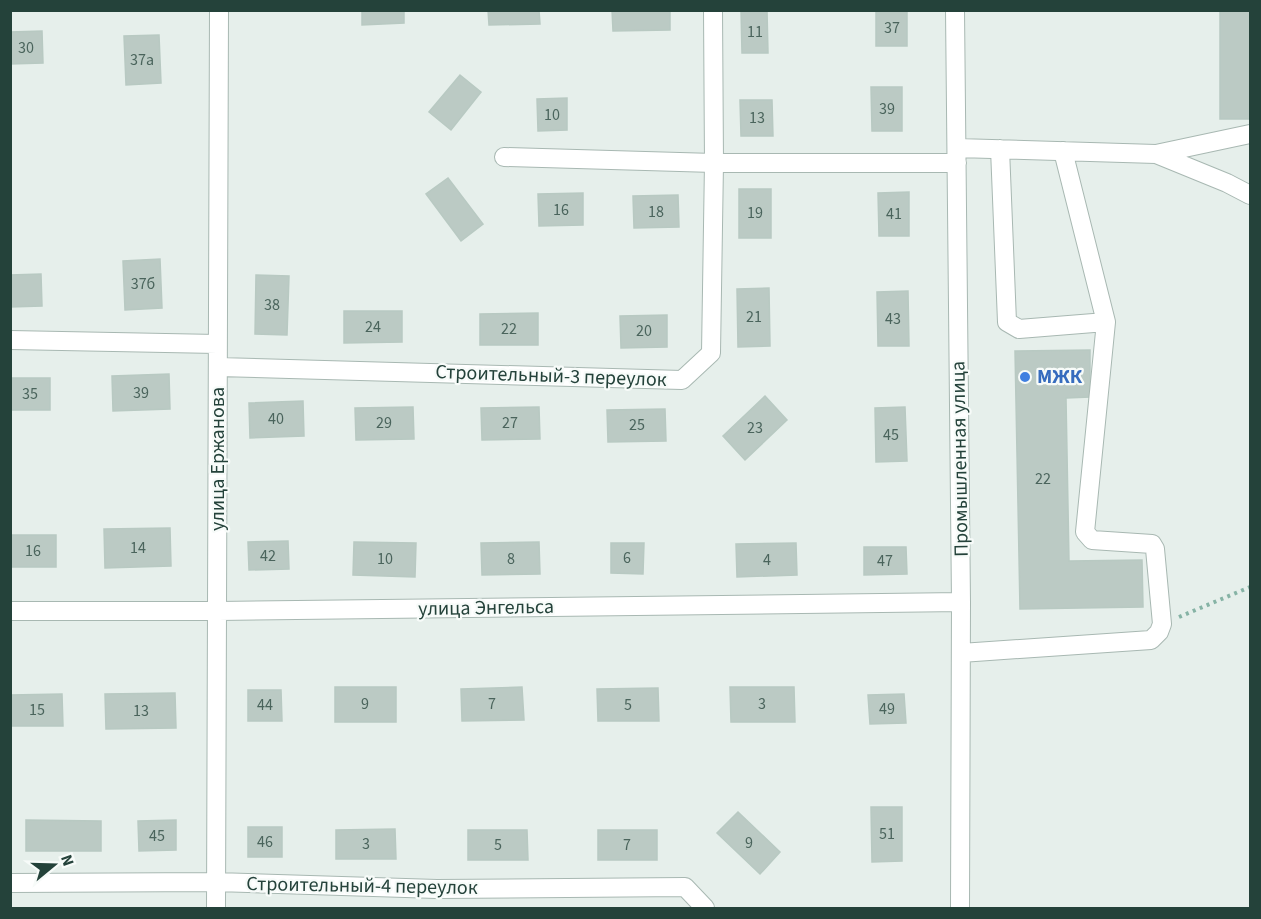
<svg xmlns="http://www.w3.org/2000/svg" width="1261" height="919" viewBox="0 0 1261 919" font-family="'Source Sans 3',sans-serif">
<rect width="100%" height="100%" fill="#e6efeb"/>
<path fill="#bbcac4" stroke="#b8c9c2" stroke-width="1.5" d="M362,10H404V23L362,25Z
M488,10H539L540,24L489,25Z
M612,10H670V30L613,31Z
M741,10H767L768,53H742Z
M876,10H907V46H876Z
M1220,10H1250V119H1220Z
M42,31L43,63L10,64V32Z
M159,35L161,83L126,85L124,36Z
M460,75L481,92L451,130L429,112Z
M871,87H902V131H872Z
M567,98V130L538,131L537,99Z
M740,100H772L773,136H741Z
M448,178L483,224L461,241L426,194Z
M739,189H771V238H739Z
M909,192V236H879L878,193Z
M583,193V225L539,226L538,194Z
M678,195L679,227L634,228L633,196Z
M160,259L162,308L125,310L123,261Z
M41,274L42,306L10,307V275Z
M256,275L289,276L287,335L255,334Z
M769,288L770,346L738,347L737,289Z
M908,291L909,346H878L877,292Z
M344,311H402V342L344,343Z
M538,313V345H480V314Z
M667,315V347L621,348L620,316Z
M1090,350V397L1066,398L1069,561L1142,560L1143,607L1020,609L1015,351Z
M169,374L170,409L113,411L112,376Z
M10,378H50V410H10Z
M765,396L787,420L745,460L723,436Z
M303,401L304,436L250,438L249,403Z
M413,407L414,439L356,440L355,408Z
M539,407L540,439L482,440L481,408Z
M905,407L907,461L876,462L875,408Z
M665,409L666,441L608,442L607,410Z
M170,528L171,566L105,568L104,529Z
M10,535H56V567H10Z
M288,541L289,569L249,570L248,542Z
M354,542L416,543L415,577L353,575Z
M539,542L540,574L482,575L481,543Z
M611,543H644L643,574L611,573Z
M796,543L797,575L737,577L736,544Z
M864,547H906L907,574L864,575Z
M335,687H396V722H335Z
M522,687L524,720L462,721L461,689Z
M730,687H794L795,722H731Z
M658,688L659,721H598L597,689Z
M248,690H281L282,721H248Z
M175,693L176,728L106,729L105,694Z
M62,694L63,726H10V695Z
M904,694L906,723L870,724L868,695Z
M871,807H902V861L872,862Z
M738,812L780,852L760,874L717,833Z
M26,820L101,821V851H26Z
M176,820V850L139,851L138,821Z
M248,827H282V857H248Z
M395,829L396,859H336V830Z
M468,830H527L528,860H468Z
M598,830H657V860H598Z"/>
<g fill="none" stroke-linecap="round" stroke-linejoin="round">
<defs>
<path id="minor" d="M955,10L961,602L960,908
M957,148L1156,154L1227,183L1250,195
M1000,149L1007,322L1019,329L1106,322
M1156,154L1250,134
M504,157L714,163H957
M10,340L217,344
M218,367L682,380L711,353L714,163L713,10
M10,611H218L961,602
M961,653L1151,640L1159,632L1162,624L1155,549L1152,544L1092,540L1085,532L1106,322L1063,151
M10,883L216,882L437,889L685,887L705,908
M216,908L219,10"/>
</defs>
<use href="#minor" stroke="#a8b8b2" stroke-width="20"/>
<path stroke="#86b3a5" stroke-width="4" stroke-dasharray="3 4.5" stroke-linecap="butt" d="M1179,617L1250,587"/>
<use href="#minor" stroke="#fff" stroke-width="18"/>
</g>
<circle fill="#3f7fe0" stroke="#f7fbf9" stroke-width="2" cx="1025" cy="377" r="6"/>
<g text-anchor="middle" dominant-baseline="central" stroke-width="4.5" stroke-linejoin="round" paint-order="stroke">
<g font-size="16" fill="#4a645c">
<text x="892" y="28">37</text>
<text x="755" y="32">11</text>
<text x="26" y="48">30</text>
<text x="142" y="60">37а</text>
<text x="887" y="109">39</text>
<text x="552" y="115">10</text>
<text x="757" y="118">13</text>
<text x="561" y="210">16</text>
<text x="656" y="212">18</text>
<text x="755" y="213">19</text>
<text x="894" y="214">41</text>
<text x="143" y="284">37б</text>
<text x="272" y="305">38</text>
<text x="754" y="317">21</text>
<text x="893" y="319">43</text>
<text x="373" y="327">24</text>
<text x="509" y="329">22</text>
<text x="644" y="331">20</text>
<text x="141" y="393">39</text>
<text x="30" y="394">35</text>
<text x="276" y="419">40</text>
<text x="384" y="423">29</text>
<text x="510" y="423">27</text>
<text x="637" y="425">25</text>
<text x="755" y="428">23</text>
<text x="891" y="435">45</text>
<text x="1043" y="479">22</text>
<text x="138" y="548">14</text>
<text x="33" y="551">16</text>
<text x="268" y="556">42</text>
<text x="627" y="558">6</text>
<text x="385" y="559">10</text>
<text x="511" y="559">8</text>
<text x="767" y="560">4</text>
<text x="885" y="561">47</text>
<text x="365" y="704">9</text>
<text x="492" y="704">7</text>
<text x="762" y="704">3</text>
<text x="265" y="705">44</text>
<text x="628" y="705">5</text>
<text x="887" y="709">49</text>
<text x="37" y="710">15</text>
<text x="141" y="711">13</text>
<text x="887" y="834">51</text>
<text x="157" y="836">45</text>
<text x="265" y="842">46</text>
<text x="749" y="843">9</text>
<text x="366" y="844">3</text>
<text x="498" y="845">5</text>
<text x="627" y="845">7</text>
</g>
<g font-size="20" fill="#24423a" stroke="#f7fbf9">
<text transform="translate(551 376) rotate(2)">Строительный-3 переулок</text>
<text transform="translate(218 459) rotate(-90)">улица Ержанова</text>
<text transform="translate(960 459) rotate(-91)">Промышленная улица</text>
<text transform="translate(486 608) rotate(-1)">улица Энгельса</text>
<text transform="translate(362 886) rotate(1)">Строительный-4 переулок</text>
</g>
<g font-size="20" font-weight="bold" fill="#366cbe" stroke="#f7fbf9" text-anchor="start">
<text x="1037" y="377">МЖК</text>
</g>
</g>
<rect width="1261" height="919" fill="none" stroke="#24423a" stroke-width="24"/>
<g transform="translate(54 865) rotate(71)" stroke="#f7fbf9" stroke-width="4.5" paint-order="stroke">
<path d="M0-4.5L10 22L0 15L-10 22Z" fill="#24423a"/>
<text y="-9" font-size="16" font-weight="bold" text-anchor="middle" fill="#24423a">N</text>
</g>
</svg>
